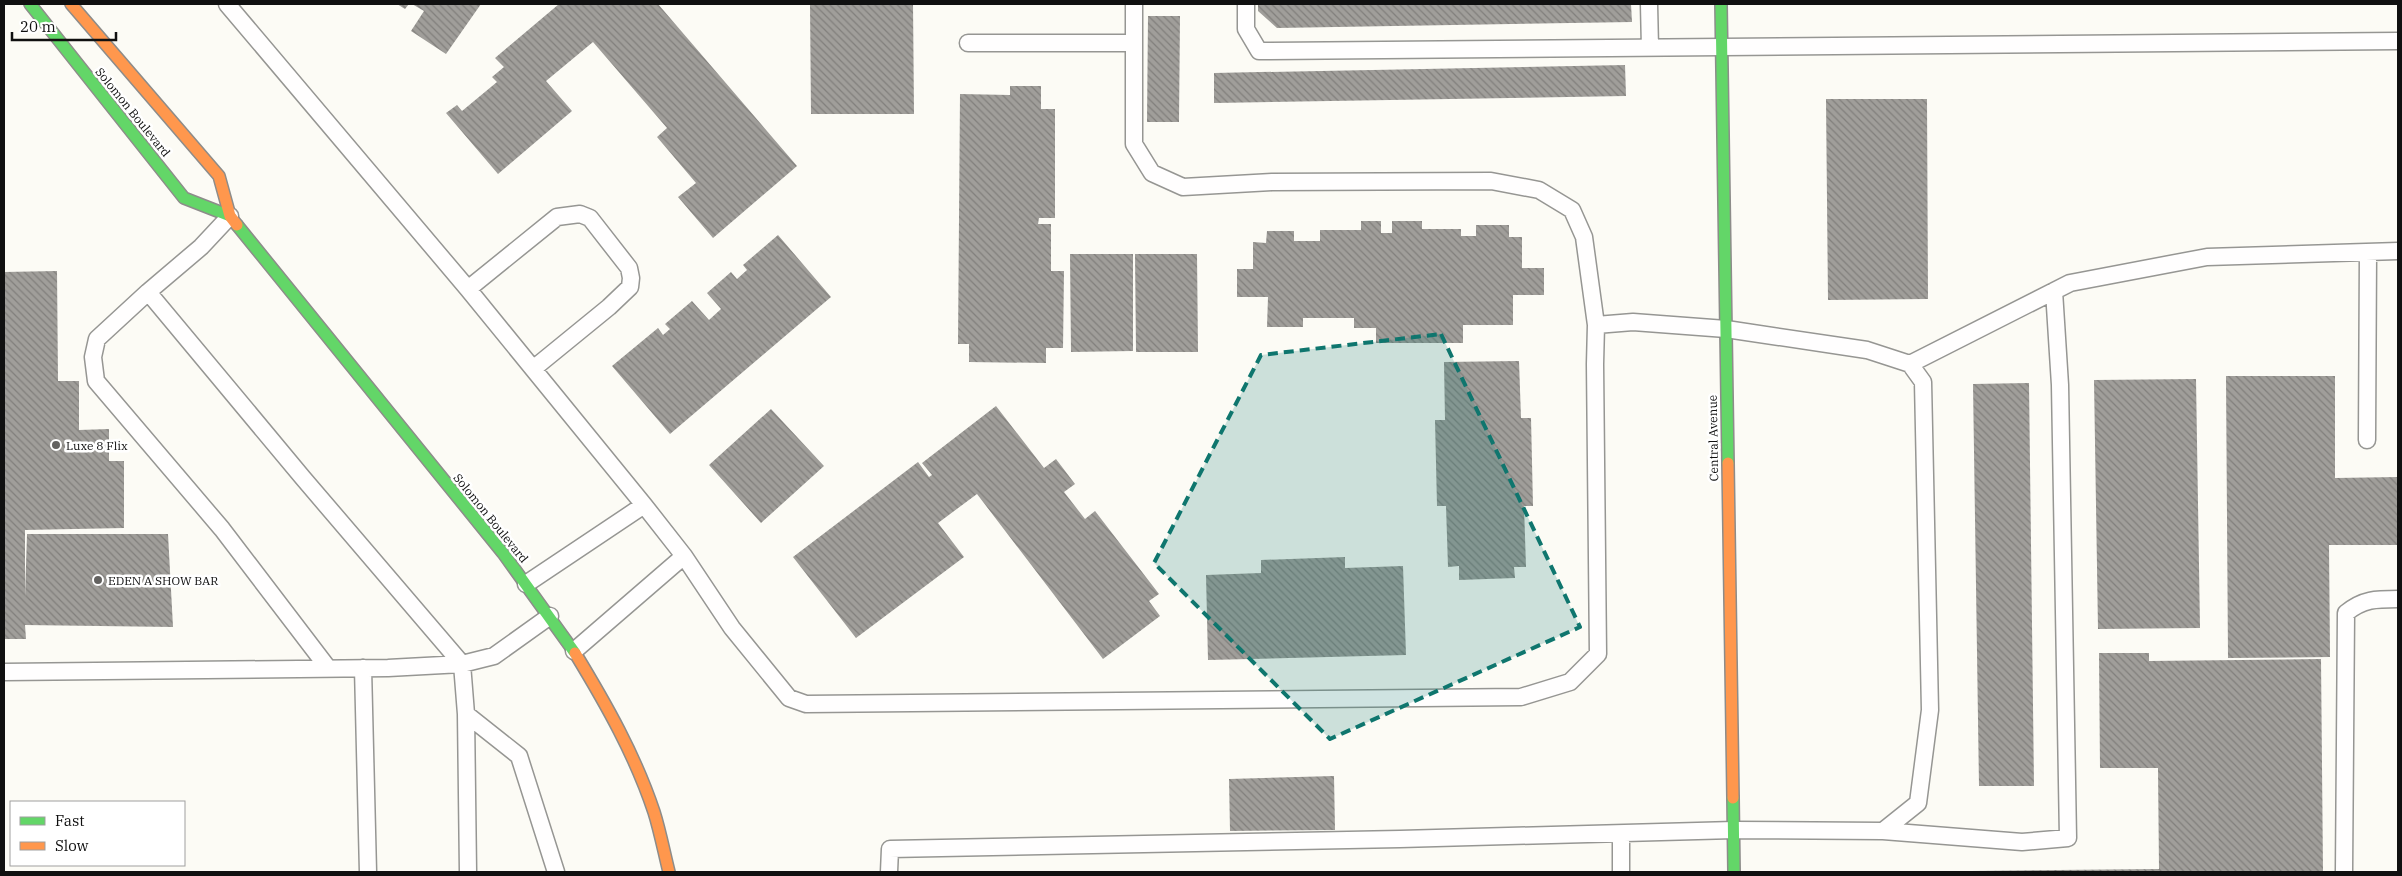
<svg xmlns="http://www.w3.org/2000/svg" width="2402" height="876" viewBox="0 0 2402 876" font-family="'IBM Plex Serif',serif">
<defs>
<pattern id="building-back-hatch" width="6" height="6" patternUnits="userSpaceOnUse" patternTransform="scale(1.25)"><rect width="6" height="6" fill="#a09e9a"/><path d="M-1 5l2 2M0 0l6 6M5-1l2 2" fill="none" stroke="#817f7c"/></pattern>
</defs>
<rect width="100%" height="100%" fill="#fcfbf5"/>
<path fill="url(#building-back-hatch)" d="M397,4H409L405,9Z
M412,4H481L446,54L411,31L424,11Z
M559,4H658L797,166L713,238L678,197L696,183L657,137L667,128L593,42L546,81L572,111L498,174L446,113L457,105L462,111L497,82L492,77L504,67L495,58Z
M810,4H913L914,114H811Z
M1258,4H1631L1632,22L1277,28L1258,11Z
M1148,16H1180L1179,122H1147Z
M1625,65L1626,96L1214,103V73Z
M1010,86H1041V109H1055V218H1039L1038,224H1051V271H1064L1063,348H1046V363L969,362V344H958L960,94L1010,95Z
M1826,99H1927L1928,299L1828,300Z
M1361,221H1381V233H1392V221H1422V229H1461V236H1476V225H1509V237H1522V268H1544V295H1513V325H1463V343H1376V328H1354V318H1303V327H1267L1268,297H1237V269H1253V242L1266,243L1267,231H1294V241H1320V230H1361Z
M778,235L831,297L670,434L612,366L658,328L663,335L670,329L665,324L692,301L709,320L721,309L707,293L731,272L737,279L747,270L743,265Z
M1070,254H1133V351L1071,352Z
M1135,254H1197L1198,352H1136Z
M57,271L58,381H79V430L109,429V461H124V528L25,530V597L27,534H168L173,627L25,625L26,639H4V272Z
M1519,361L1521,418H1531L1533,506H1524L1526,567H1514L1515,578L1459,580V566L1448,567L1446,506H1437L1435,420H1445L1444,362Z
M2226,376H2335V478L2398,477V545H2329L2330,657L2228,658Z
M2196,379L2200,628L2098,629L2094,380Z
M2029,383L2034,786H1979L1973,384Z
M996,406L1044,468L1056,459L1075,484L1064,492L1085,519L1095,511L1159,594L1149,601L1160,616L1103,659L977,494L938,523L964,557L856,638L793,557L918,462L929,477L932,475L922,463Z
M771,409L824,466L761,523L709,465Z
M1345,557V568L1403,566L1406,655L1208,660L1206,575L1261,573V560Z
M2099,653H2149V661L2321,659L2323,872H1971V871L2159,869L2158,768H2100Z
M1334,776L1335,830L1230,831L1229,779Z"/>
<g fill="none" stroke-linecap="round" stroke-linejoin="round">
<defs>
<path id="lane" d="M227,4L468,289L644,505L684,556L732,628L789,698L806,704L1521,697L1570,682L1598,654L1595,364L1596,325L1584,237L1572,210L1539,190L1491,181L1272,182L1183,187L1152,173L1134,144V4
M1246,4V29L1259,51L2398,41
M1649,4L1650,48
M968,43H1134
M230,216L201,247L148,292L303,478L462,664L494,656L550,616
M468,289L557,217L580,214L590,218L629,268L631,278L630,287L609,307L533,369
M148,292L97,339L93,357L96,381L222,529L328,668
M1910,364L2070,283L2207,257L2398,251
M2367,440L2368,252
M526,584L644,505
M574,651L684,556
M363,668L368,872
M4,672L388,668L462,664L466,714L468,872
M466,714L519,756L556,872
M1883,831L2022,842L2068,838L2060,385L2054,291
M889,872L890,849L1400,839L1734,830L1883,831L1918,803L1930,710L1923,382L1910,364L1867,350L1726,329L1633,322L1596,325
M1621,872V834
M2344,872L2346,613C2363,599 2376,599 2398,599"/>
<path id="fast" d="M30,4L184,198L230,216
M1721,4L1728,463
M237,225L503,553L575,653
M1733,798L1734,872"/>
<path id="slow" d="M71,4L219,176L230,216L237,225
M1728,463L1733,798
M575,653C606,704 635,755 654,812C660,831 664,852 669,872"/>
</defs>
<use href="#lane" stroke="#969693" stroke-width="19"/>
<use href="#fast" stroke="#8d8c8a" stroke-width="14"/>
<use href="#slow" stroke="#8d8c8a" stroke-width="14"/>
<use href="#lane" stroke="#fffefe" stroke-width="16"/>
<use href="#fast" stroke="#63d668" stroke-width="11"/>
<use href="#slow" stroke="#ff974d" stroke-width="11"/>
</g>
<path fill="#0f766e" fill-opacity="0.2" stroke="#0f766e" stroke-width="4" stroke-dasharray="10 6" stroke-linejoin="round" d="M1441,334L1580,627L1330,739L1154,563L1261,355Z"/>
<g fill="#636260" stroke="#fff" stroke-width="2">
<circle cx="56" cy="445" r="5"/>
<circle cx="98" cy="580" r="5"/>
</g>
<g text-anchor="middle" dominant-baseline="central" stroke-width="5" stroke-linejoin="round" paint-order="stroke">
<g font-size="12" fill="#101010" stroke="#fff">
<text transform="translate(133 112) rotate(51)">Solomon Boulevard</text>
<text transform="translate(1713 438) rotate(-91)">Central Avenue</text>
<text transform="translate(491 518) rotate(51)">Solomon Boulevard</text>
</g>
<g font-size="12" fill="#101010" stroke="#fff" text-anchor="start">
<text x="66" y="445">Luxe 8 Flix</text>
<text x="108" y="580">EDEN A SHOW BAR</text>
</g>
</g>
<rect width="2402" height="876" fill="none" stroke="#101010" stroke-width="10"/>
<rect x="10" y="801" width="175" height="65" fill="#ffffff" stroke="#9f9f9f"/>
<rect x="20" y="817" width="25" height="8" fill="#63d668" stroke="#9f9f9f"/>
<text x="55" y="826" font-size="15" fill="#101010">Fast</text>
<rect x="20" y="842" width="25" height="8" fill="#ff974d" stroke="#9f9f9f"/>
<text x="55" y="851" font-size="15" fill="#101010">Slow</text>
<path d="M12 32v8h104v-8" fill="none" stroke="#101010" stroke-width="2.5"/>
<text x="20" y="32" font-size="15" fill="#101010" stroke="#ffffff" stroke-width="4" paint-order="stroke">20 m</text>
</svg>
